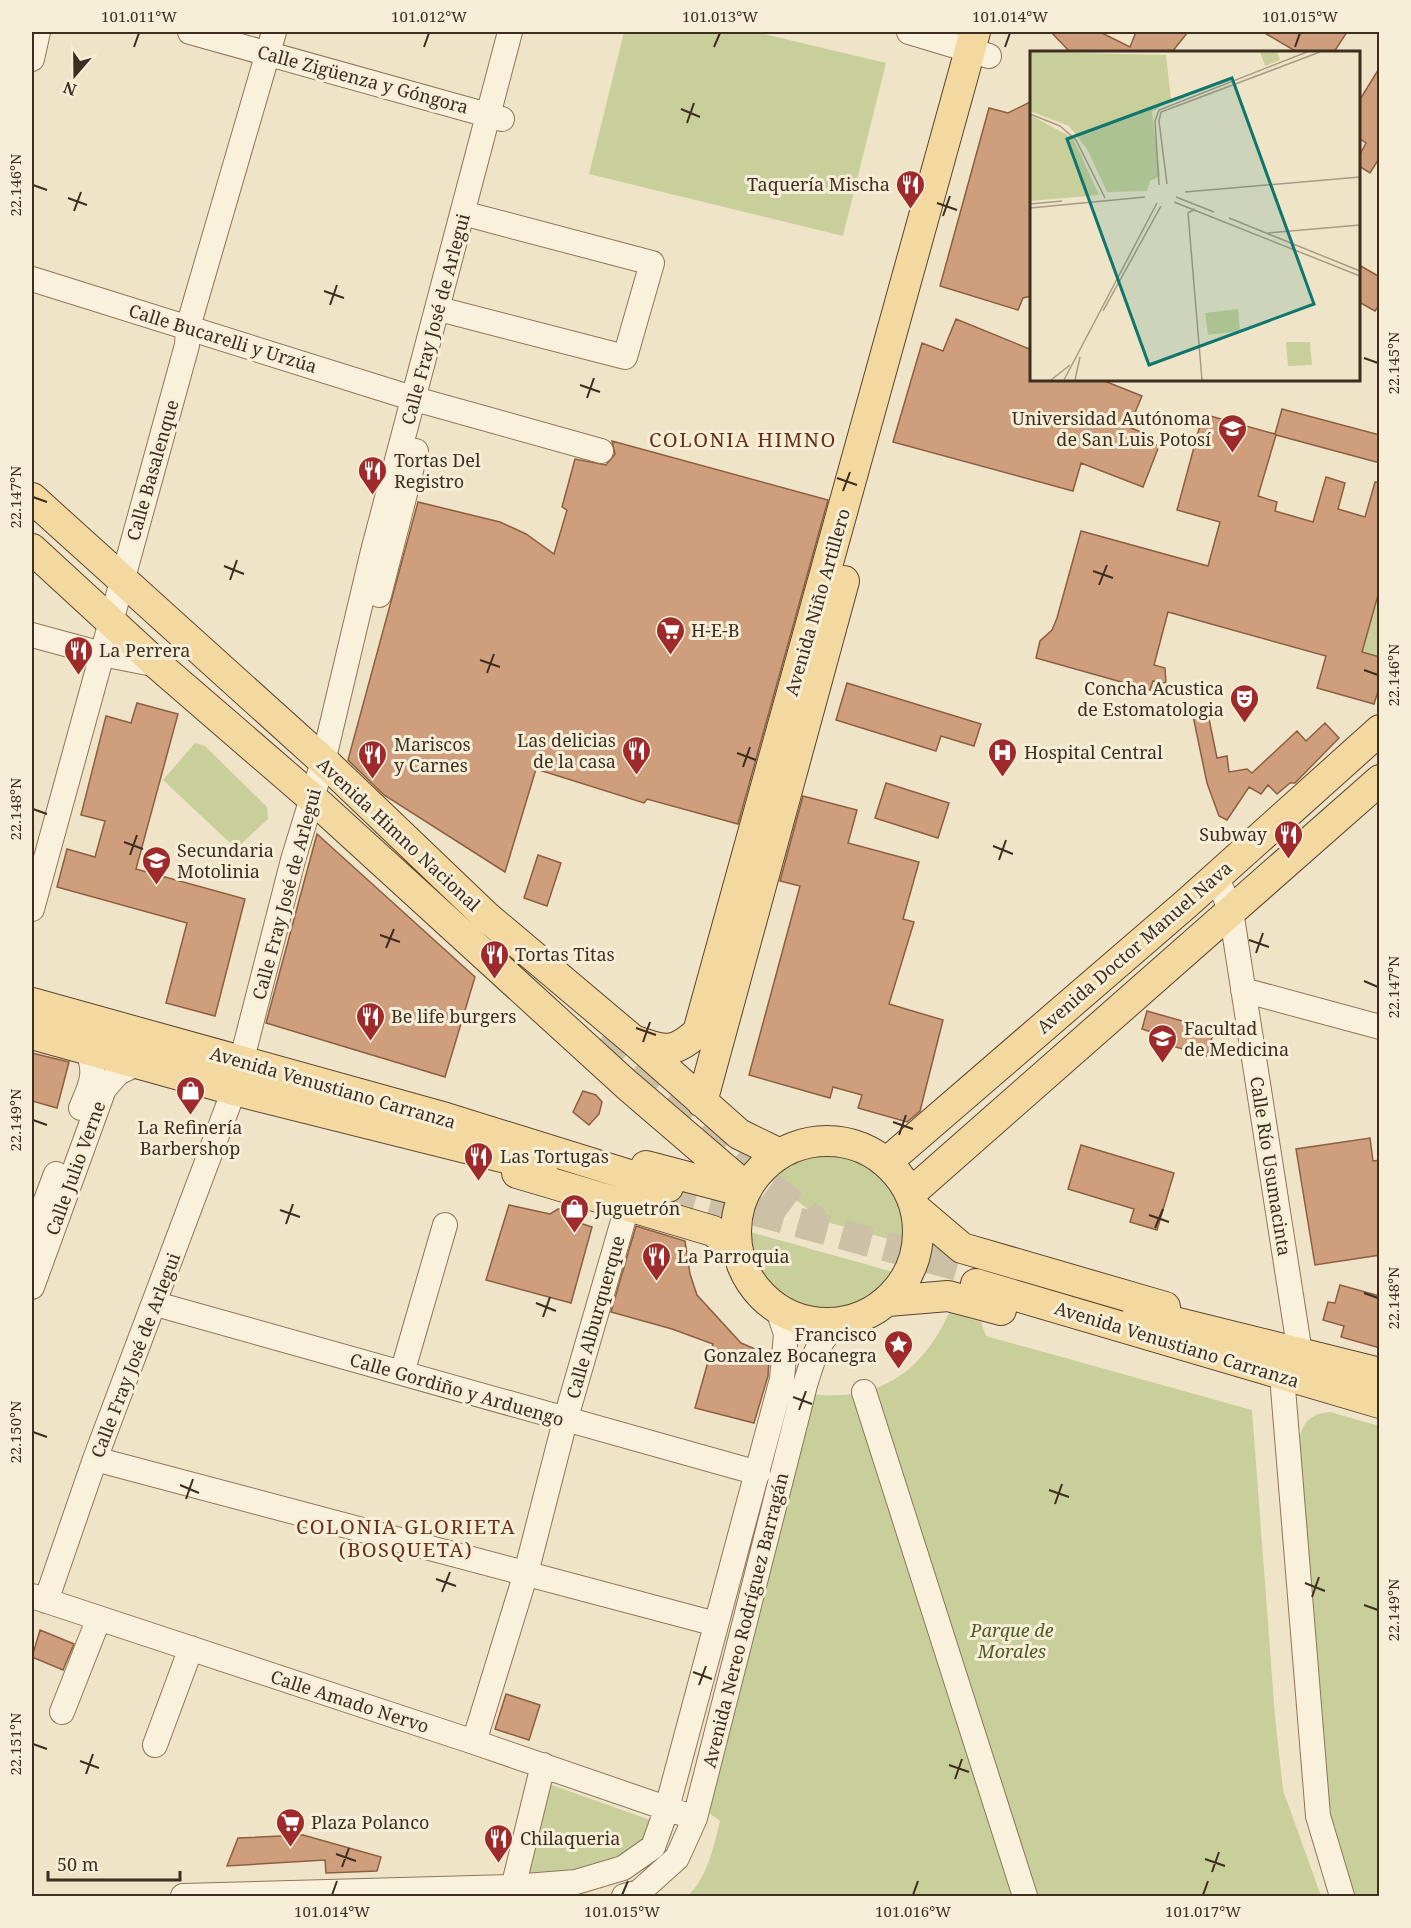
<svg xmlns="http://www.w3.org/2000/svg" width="1411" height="1928" viewBox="0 0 1411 1928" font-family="'Noto Serif',serif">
<rect width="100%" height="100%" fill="#f0e4c8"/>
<path fill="#c9cf9b" d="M624,32H756L886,63L843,236L589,174Z
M1379,588V657L1362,652Z
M195,743L205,746L267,807L268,819L241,844L229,842L163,780Z
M833,1150C874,1160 924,1193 906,1244L823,1221L766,1177C789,1157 803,1153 833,1150Z
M747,1231L897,1273C893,1287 880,1295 868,1301C859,1305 847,1313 838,1315C787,1322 747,1279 747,1231Z
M949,1313L981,1322L986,1336L1252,1410L1275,1716L1283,1790L1321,1896H687C707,1880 714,1845 720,1821L705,1810L811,1394C879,1402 921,1373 949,1313Z
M1330,1412L1379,1426V1896H1351L1338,1866L1324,1787L1299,1440C1303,1421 1311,1414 1330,1412Z
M549,1784L656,1822L632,1854L586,1868L525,1875Z"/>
<path fill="#cf9f7d" stroke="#8d5f41" stroke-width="1.5" d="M1051,32H1100L1130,47L1136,32H1188L1172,52H1070Z
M1263,32H1347L1334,52H1297Z
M1380,67V157L1370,173L1359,166V156L1366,143L1359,138V101Z
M1032,101V296L1023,298L1018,310L940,286L989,108L1008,113Z
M1359,265L1380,277V304L1375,311L1359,302Z
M956,319L1032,350V380H1102L1142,396L1129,427L1148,435L1146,441L1159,446L1143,487L1081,463L1073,491L893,442L922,343L943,351Z
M1282,409L1380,435V463L1276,435L1258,496L1277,502L1275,511L1313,522L1326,477L1345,483L1338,509L1365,517L1375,482H1380V588L1362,652L1380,657V685L1374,704L1317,688L1326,656L1168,612L1154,665L1165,668L1166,683L1153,681L1150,690L1036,658L1040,641L1052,630L1057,618L1081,531L1208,566L1220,522L1177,510L1203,414L1275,434Z
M612,441L828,500L738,824L647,799L644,803L536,769L505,872L384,795L348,760L418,502L500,522L526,534L554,554L567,510L562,507L575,459L606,465L615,454Z
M847,683L981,724L974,746L941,736L936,751L836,720Z
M137,703L178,714L136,869L245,899L215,1016L166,1003L187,923L57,887L67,849L95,857L105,821L81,815L106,716L131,723Z
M1208,714L1217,758L1227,756L1229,772L1247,769L1252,773L1297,731L1306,741L1325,723L1339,738L1295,783H1290L1277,794L1268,785L1261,794L1249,787L1227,820L1219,816L1207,783L1193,716Z
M886,783L949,803L938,838L875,818Z
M803,796L857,810L848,843L919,862L903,919L914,922L889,1004L943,1020L920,1111L907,1122L858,1108L862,1095L833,1087L830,1098L749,1075L800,886L780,881Z
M317,834L475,977L445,1077L266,1023Z
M538,855L561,863L547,906L524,898Z
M1147,1011L1214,1030L1207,1056L1155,1041L1157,1034L1142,1029Z
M32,1053L69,1062L57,1108L32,1101Z
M583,1091L596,1095L602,1102L599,1114L589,1125L573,1112Z
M1370,1138L1373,1161L1380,1160V1255L1315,1265L1296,1149Z
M1081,1145L1174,1173L1157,1230L1130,1222L1134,1209L1068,1189Z
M509,1205L550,1214L558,1209H566L574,1221L592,1227L571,1303L486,1280Z
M636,1226L685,1241L690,1274L697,1295L741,1343L767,1354L769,1359L768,1376L754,1423L695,1408L713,1344L672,1329L611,1312Z
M1340,1285L1380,1296V1348L1341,1337L1344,1326L1323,1320L1328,1302L1335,1303Z
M40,1630L74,1644L63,1670L32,1657Z
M506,1694L540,1705L529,1740L495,1729Z
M303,1835L381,1857L377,1871L326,1873L325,1860L227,1866L238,1838Z"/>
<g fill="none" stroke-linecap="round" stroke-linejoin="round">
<path stroke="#ccc0a6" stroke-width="30" stroke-dasharray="30 15" stroke-linecap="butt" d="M602,1037L733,1159L817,1223
M668,1187L980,1272"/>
<defs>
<path id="minor" d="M190,32L502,119
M909,32L989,56
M32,59L38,32
M32,279L415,399L601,451
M439,309L625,357L652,263L474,216
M379,595L416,451
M32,635L102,654L158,665
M1216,876L1231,911L1300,1353
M32,909L187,345L188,327L274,32
M1243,990L1380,1027
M81,1108C91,1085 98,1072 86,1048
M32,1237L56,1174
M32,1287L104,1089L118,1073L138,1063
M156,1304L758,1473
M402,1373L445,1225
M1282,1376L1318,1816L1342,1896
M864,1392L1025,1896
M95,1459L716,1624
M32,1596L474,1742L695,1818
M46,1601L95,1459L234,1090L293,860L323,762L373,551L510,32
M62,1712L99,1618
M474,1742L526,1573L565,1421L628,1204
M155,1745L191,1648
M183,1896L513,1887L576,1882L623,1868L653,1847L667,1808L782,1379L786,1334L778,1310
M511,1896L543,1765
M624,1896L639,1892L677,1858L695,1818L805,1385C814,1357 816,1342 839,1323"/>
<path id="major" d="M32,498L330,767L487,917L633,1040L739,1134L780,1154
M32,549L158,665L320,805L627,1085L747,1188
M32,1003L446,1118L668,1187
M32,1034L234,1090L542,1167
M633,1040C663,1050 672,1056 698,1032L975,32
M702,1102L844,581
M736 1232a91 91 0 1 1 182 0a91 91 0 1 1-182 0Z
M887,1162L1186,904L1380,730
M646,1166L745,1192
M517,1173L713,1231L738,1251
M911,1193L1380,780
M916,1209L962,1248L1165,1307
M976,1284L1380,1403
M888,1301L948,1296L1001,1310
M1138,1313L1380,1373"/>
</defs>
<use href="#minor" stroke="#8d765c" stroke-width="26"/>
<use href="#major" stroke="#5b4430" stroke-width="32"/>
<use href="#minor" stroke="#faf1dc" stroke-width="24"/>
<use href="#major" stroke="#f3d9a0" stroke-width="30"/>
</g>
<path fill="none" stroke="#3d2e20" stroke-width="2" d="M134,47L139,33M424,47L429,33M714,47L720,33M1005,47L1010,33M1295,47L1300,33M681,109L700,117M687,123L694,103M33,185L47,190M68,198L87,205M937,203L957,210M74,211L81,192M943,216L950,196M324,291L344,298M330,305L337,285M1364,358L1378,363M580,385L600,392M587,398L594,378M837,478L857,485M843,491L850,472M33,497L47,502M224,566L244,574M1093,571L1113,578M230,580L237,560M1099,585L1107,565M480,660L500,667M1364,670L1378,675M487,673L494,654M737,753L756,760M743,767L750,747M33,809L47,814M124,842L143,849M993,846L1013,854M130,855L137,835M999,860L1006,840M380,935L400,942M1249,940L1269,947M386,948L394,929M1256,953L1263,933M1364,981L1378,987M636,1028L656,1035M643,1042L650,1022M33,1120L47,1125M893,1122L913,1129M899,1135L906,1115M280,1210L300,1217M1149,1215L1169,1222M286,1224L293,1204M1155,1228L1163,1209M1364,1293L1378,1298M536,1303L556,1311M543,1317L550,1297M793,1397L812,1404M799,1410L806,1391M33,1432L47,1437M180,1485L199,1493M1049,1490L1069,1497M186,1499L193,1479M1055,1504L1062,1484M436,1579L456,1586M1305,1583L1325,1591M442,1592L450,1572M1312,1597L1319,1577M1364,1605L1378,1610M693,1672L712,1679M699,1685L706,1666M33,1744L47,1749M80,1761L99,1768M949,1765L969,1772M86,1774L93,1754M955,1779L962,1759M336,1854L356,1861M1205,1859L1225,1866M342,1867L349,1848M1212,1872L1219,1852M332,1895L337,1881M622,1895L628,1881M913,1895L918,1881M1203,1895L1208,1881"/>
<defs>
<symbol id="restaurant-pin" viewBox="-11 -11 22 30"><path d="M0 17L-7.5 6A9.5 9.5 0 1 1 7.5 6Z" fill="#9e2a2b" stroke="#f7eed8"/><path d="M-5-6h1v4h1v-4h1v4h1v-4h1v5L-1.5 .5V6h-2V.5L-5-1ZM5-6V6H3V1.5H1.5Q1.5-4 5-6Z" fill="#fff"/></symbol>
<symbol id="university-pin" viewBox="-11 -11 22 30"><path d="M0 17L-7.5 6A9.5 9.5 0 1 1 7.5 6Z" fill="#9e2a2b" stroke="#f7eed8"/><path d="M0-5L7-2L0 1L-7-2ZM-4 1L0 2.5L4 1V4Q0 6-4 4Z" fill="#fff"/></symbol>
<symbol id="supermarket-pin" viewBox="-11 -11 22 30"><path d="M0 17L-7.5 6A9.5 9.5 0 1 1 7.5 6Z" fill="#9e2a2b" stroke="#f7eed8"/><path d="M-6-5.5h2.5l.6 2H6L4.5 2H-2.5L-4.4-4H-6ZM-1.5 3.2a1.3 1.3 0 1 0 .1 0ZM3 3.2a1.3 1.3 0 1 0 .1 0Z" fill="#fff"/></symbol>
<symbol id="theatre-pin" viewBox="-11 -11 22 30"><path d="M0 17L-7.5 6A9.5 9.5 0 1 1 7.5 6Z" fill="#9e2a2b" stroke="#f7eed8"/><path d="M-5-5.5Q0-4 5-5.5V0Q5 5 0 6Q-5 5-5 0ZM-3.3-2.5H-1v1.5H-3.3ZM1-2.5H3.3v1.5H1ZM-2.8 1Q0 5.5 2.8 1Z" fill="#fff"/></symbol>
<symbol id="hospital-pin" viewBox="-11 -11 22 30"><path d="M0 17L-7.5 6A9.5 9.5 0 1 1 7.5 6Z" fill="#9e2a2b" stroke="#f7eed8"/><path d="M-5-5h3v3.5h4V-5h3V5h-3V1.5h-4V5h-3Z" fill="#fff"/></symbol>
<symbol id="school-pin" viewBox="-11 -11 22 30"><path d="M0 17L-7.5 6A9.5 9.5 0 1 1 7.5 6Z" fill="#9e2a2b" stroke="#f7eed8"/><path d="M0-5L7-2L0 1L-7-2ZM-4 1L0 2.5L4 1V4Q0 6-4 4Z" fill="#fff"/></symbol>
<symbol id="shop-pin" viewBox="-11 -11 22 30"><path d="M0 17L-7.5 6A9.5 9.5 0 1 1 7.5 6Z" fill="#9e2a2b" stroke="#f7eed8"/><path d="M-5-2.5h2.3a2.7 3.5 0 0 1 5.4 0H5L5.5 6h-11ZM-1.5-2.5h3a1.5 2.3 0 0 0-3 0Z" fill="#fff"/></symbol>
<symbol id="sight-pin" viewBox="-11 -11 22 30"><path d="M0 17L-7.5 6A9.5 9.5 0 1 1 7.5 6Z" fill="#9e2a2b" stroke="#f7eed8"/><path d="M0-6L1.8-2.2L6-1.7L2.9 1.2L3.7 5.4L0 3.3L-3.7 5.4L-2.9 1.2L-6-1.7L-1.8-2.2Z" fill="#fff"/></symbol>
</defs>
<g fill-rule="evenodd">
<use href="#restaurant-pin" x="894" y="168" width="33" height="45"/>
<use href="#university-pin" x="1216" y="412" width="33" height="45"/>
<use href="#restaurant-pin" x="356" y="454" width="33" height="45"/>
<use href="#supermarket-pin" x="654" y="614" width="33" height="45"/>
<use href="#restaurant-pin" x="62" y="634" width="33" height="45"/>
<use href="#theatre-pin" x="1228" y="682" width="33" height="45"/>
<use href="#restaurant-pin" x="620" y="734" width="33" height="45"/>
<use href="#hospital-pin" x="986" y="736" width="33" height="45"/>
<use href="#restaurant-pin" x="356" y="738" width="33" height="45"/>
<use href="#restaurant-pin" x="1272" y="818" width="33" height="45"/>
<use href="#school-pin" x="140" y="844" width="33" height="45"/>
<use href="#restaurant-pin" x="478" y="938" width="33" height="45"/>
<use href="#restaurant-pin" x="354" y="1000" width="33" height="45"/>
<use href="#university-pin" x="1146" y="1022" width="33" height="45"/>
<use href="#shop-pin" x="174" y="1074" width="33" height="45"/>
<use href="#restaurant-pin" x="462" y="1140" width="33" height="45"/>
<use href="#shop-pin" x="558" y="1192" width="33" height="45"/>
<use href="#restaurant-pin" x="640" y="1240" width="33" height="45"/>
<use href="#sight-pin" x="882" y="1328" width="33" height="45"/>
<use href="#supermarket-pin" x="274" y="1806" width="33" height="45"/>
<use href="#restaurant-pin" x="482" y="1822" width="33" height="45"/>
</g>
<g text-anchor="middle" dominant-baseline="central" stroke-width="6" stroke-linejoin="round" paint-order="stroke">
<g font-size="18" fill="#3d2e20" stroke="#f7eed8">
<text transform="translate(363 79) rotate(15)">Calle Zigüenza y Góngora</text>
<text transform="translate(435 319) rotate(-75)">Calle Fray José de Arlegui</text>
<text transform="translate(223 338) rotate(17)">Calle Bucarelli y Urzúa</text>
<text transform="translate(152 470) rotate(-74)">Calle Basalenque</text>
<text transform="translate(817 602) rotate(-74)">Avenida Niño Artillero</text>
<text transform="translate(399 834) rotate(43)">Avenida Himno Nacional</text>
<text transform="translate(286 894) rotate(-75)">Calle Fray José de Arlegui</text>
<text transform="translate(1134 947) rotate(-41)">Avenida Doctor Manuel Nava</text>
<text transform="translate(333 1087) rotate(16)">Avenida Venustiano Carranza</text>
<text transform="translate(1271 1166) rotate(81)">Calle Río Usumacinta</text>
<text transform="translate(75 1168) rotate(-70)">Calle Julio Verne</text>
<text transform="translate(595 1317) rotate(-74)">Calle Alburquerque</text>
<text transform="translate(1177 1344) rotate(17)">Avenida Venustiano Carranza</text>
<text transform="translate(135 1355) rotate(-69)">Calle Fray José de Arlegui</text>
<text transform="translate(457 1389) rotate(16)">Calle Gordiño y Arduengo</text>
<text transform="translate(745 1620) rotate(-76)">Avenida Nereo Rodríguez Barragán</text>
<text transform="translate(350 1701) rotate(18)">Calle Amado Nervo</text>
</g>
<g font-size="18" fill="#3d2e20" stroke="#f7eed8" text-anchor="start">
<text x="890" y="184" text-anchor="end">Taquería Mischa</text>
<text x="1211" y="418" text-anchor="end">Universidad Autónoma<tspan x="1211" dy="21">de San Luis Potosí</tspan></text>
<text x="394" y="460">Tortas Del<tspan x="394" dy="21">Registro</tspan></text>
<text x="691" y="630">H-E-B</text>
<text x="99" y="650">La Perrera</text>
<text x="1224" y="688" text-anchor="end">Concha Acustica<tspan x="1224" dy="21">de Estomatologia</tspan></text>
<text x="616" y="740" text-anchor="end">Las delicias<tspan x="616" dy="21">de la casa</tspan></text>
<text x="394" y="744">Mariscos<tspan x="394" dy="21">y Carnes</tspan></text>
<text x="1024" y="752">Hospital Central</text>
<text x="1267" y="834" text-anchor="end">Subway</text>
<text x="177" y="850">Secundaria<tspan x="177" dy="21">Motolinia</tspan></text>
<text x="515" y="954">Tortas Titas</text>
<text x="391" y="1016">Be life burgers</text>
<text x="1184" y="1028">Facultad<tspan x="1184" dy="21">de Medicina</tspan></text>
<text x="190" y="1127" text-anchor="middle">La Refinería<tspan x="190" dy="21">Barbershop</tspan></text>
<text x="500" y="1156">Las Tortugas</text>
<text x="595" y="1208">Juguetrón</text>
<text x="677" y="1256">La Parroquia</text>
<text x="877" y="1334" text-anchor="end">Francisco<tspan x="877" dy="21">Gonzalez Bocanegra</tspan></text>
<text x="311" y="1822">Plaza Polanco</text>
<text x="520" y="1838">Chilaqueria</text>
</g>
<g font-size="18" font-style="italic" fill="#4d5a26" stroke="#f7eed8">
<text x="1012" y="1630">Parque de<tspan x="1012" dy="21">Morales</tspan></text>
</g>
<g font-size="20" letter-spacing="1.5" fill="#6b2e1e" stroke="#f7eed8">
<text x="743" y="439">COLONIA HIMNO</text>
<text x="406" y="1526">COLONIA GLORIETA<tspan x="406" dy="23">(BOSQUETA)</tspan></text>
</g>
</g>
<g transform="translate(1030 51)">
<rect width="330" height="330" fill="#f0e4c8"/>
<path d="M0,1L136,4L141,48L122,61L130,125L120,130L117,140L77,141L57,98L39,75L0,60ZM230,1H247L250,9L235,15ZM0,64L43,87L69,144L0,150ZM208,258L210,280L178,284L175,262ZM256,291H280L282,314L258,315Z" fill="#c9cf9b"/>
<path fill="none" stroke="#a89b85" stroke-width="1.5" d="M0,63L30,75L46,89L75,147M137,133L129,70L131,61L290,1M129,134L125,70L129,59L277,1M155,141L330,126M146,146L184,161M144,151L330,225M0,153L32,150M0,157L115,146M165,158L158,162L172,329M199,167L330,220M238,182L330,174M73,260L131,155M21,329L40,314M34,329L127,152M45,329L50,306"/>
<path fill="#0f766e" fill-opacity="0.15" stroke="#0f766e" stroke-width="3" d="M202,27L284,253L119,314L37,88Z"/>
<rect width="330" height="330" fill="none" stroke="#3d2e20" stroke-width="3"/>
</g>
<rect width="1411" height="1928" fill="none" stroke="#f7eed8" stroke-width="66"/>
<g transform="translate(75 75) rotate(200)" stroke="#f7eed8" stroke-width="4.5" paint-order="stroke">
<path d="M0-4.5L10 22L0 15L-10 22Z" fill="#3d2e20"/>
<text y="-9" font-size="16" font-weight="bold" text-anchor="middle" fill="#3d2e20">N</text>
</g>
<path d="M48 1871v9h132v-9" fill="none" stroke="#3d2e20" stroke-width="3"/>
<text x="57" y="1871" font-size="18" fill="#3d2e20" stroke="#f7eed8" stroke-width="4.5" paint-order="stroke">50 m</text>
<rect x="33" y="33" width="1345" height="1862" fill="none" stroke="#3d2e20" stroke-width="2"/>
<g font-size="15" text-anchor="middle" fill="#3d2e20">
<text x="139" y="22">101.011°W</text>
<text x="429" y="22">101.012°W</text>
<text x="720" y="22">101.013°W</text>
<text x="1010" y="22">101.014°W</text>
<text x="1300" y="22">101.015°W</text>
<text transform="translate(16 185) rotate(-90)" y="5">22.146°N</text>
<text transform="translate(1394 363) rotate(-90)" y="5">22.145°N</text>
<text transform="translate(16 497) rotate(-90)" y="5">22.147°N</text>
<text transform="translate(1394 675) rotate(-90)" y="5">22.146°N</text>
<text transform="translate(16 809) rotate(-90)" y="5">22.148°N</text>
<text transform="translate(1394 987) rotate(-90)" y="5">22.147°N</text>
<text transform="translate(16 1120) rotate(-90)" y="5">22.149°N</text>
<text transform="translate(1394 1298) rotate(-90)" y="5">22.148°N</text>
<text transform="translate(16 1432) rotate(-90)" y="5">22.150°N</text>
<text transform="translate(1394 1610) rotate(-90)" y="5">22.149°N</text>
<text transform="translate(16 1744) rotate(-90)" y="5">22.151°N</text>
<text x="332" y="1917">101.014°W</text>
<text x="622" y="1917">101.015°W</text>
<text x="913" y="1917">101.016°W</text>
<text x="1203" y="1917">101.017°W</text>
</g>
</svg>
